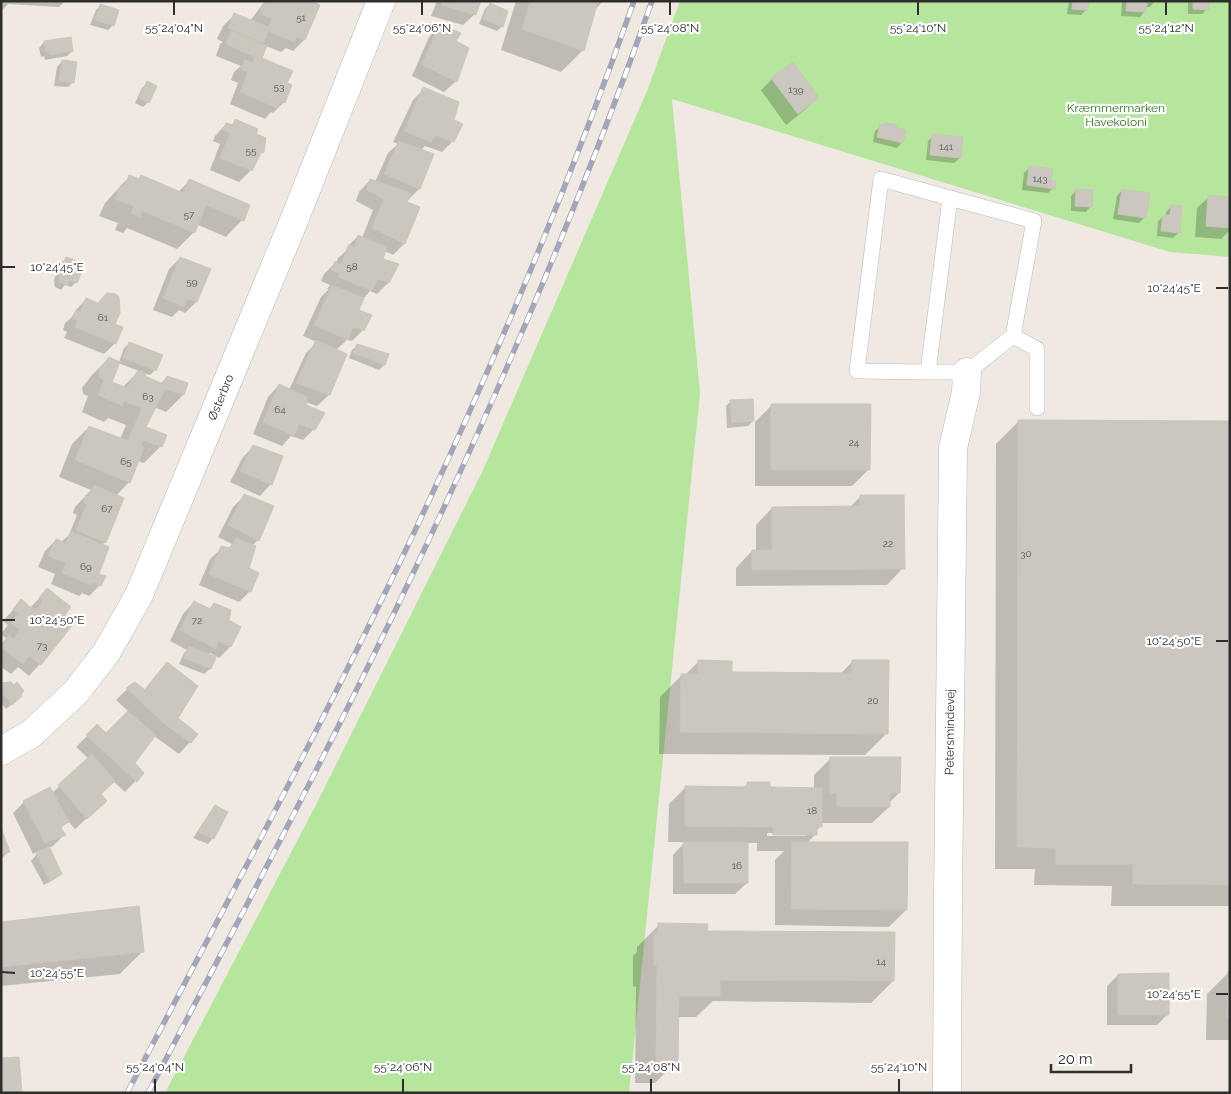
<svg xmlns="http://www.w3.org/2000/svg" width="1231" height="1094" viewBox="0 0 1231 1094" font-family="Raleway,sans-serif">
<rect width="100%" height="100%" fill="#efe9e1"/>
<path fill="#b6e59e" d="M680,1H1230V257L1170,252L672,99L700,393L629,1093H165L318,801L483,470L647,91Z"/>
<path fill="#0003" fill-rule="evenodd" d="M1,1H65L59,7L8,4L1,11Z
M265,1H308L304,40L293,51L286,48L281,52L266,46L261,59L286,84L284,102L273,113L271,112L265,119L230,104L238,83L231,80L234,72L241,66L216,56L220,44L223,42L217,39L223,26L234,15L250,21Z
M437,1H480L475,14L463,25L431,16Z
M516,1H603L594,11L583,50L561,72L501,50Z
M1069,1H1093L1087,2L1086,10L1081,15L1067,14Z
M1122,1H1155L1150,7H1145V11L1140,17L1121,16Z
M1188,1H1208L1207,9L1202,14H1188Z
M490,4L502,26L497,31L479,24L485,9Z
M101,5L113,25L108,30L90,25L96,10Z
M441,26L455,41L456,81L444,92L412,76L429,37Z
M70,38L72,51L67,56L45,60L44,56L41,57L39,48L44,42Z
M62,61L73,82L68,87L54,86L57,67Z
M772,79L818,98L806,109L786,125L761,90Z
M148,83V102L143,107L135,103L142,88Z
M424,89L453,120V141L442,152L425,146L421,150L419,189L408,200L407,199L406,202L418,208L404,244L393,255L385,251L382,260L397,265L388,283L377,294L370,291L363,299L357,310L363,330L352,341L347,340L336,350L346,355L329,395L317,406L305,402V406L314,429L303,440L291,436L282,446L253,434L268,397L279,385L289,390L306,353L317,342L303,336L321,297L329,289H327L330,285L321,281L324,274L335,263L336,264L338,258L346,251L347,247L358,236L362,238L373,210L356,201L359,192L370,180L375,182L388,153L398,144L393,142L413,100Z
M236,121L255,134L263,151L257,157L250,171L239,182L210,170L220,144L213,141L215,136L226,124L231,126Z
M881,126L902,142L897,148L873,142L875,131Z
M933,136L960,158L954,163L926,160L928,141Z
M1030,167L1050,182L1053,188L1048,193L1022,190L1024,173Z
M129,177L178,192L189,181L242,220L226,237L198,225L194,232L177,249L127,228L123,233L115,230L118,223L99,216L105,203Z
M1077,190L1091,206L1086,212L1071,211V196Z
M1122,190L1148,194L1144,218L1139,223L1113,219L1117,196Z
M1209,197L1230,198V230L1221,239L1195,237L1197,208Z
M1171,207L1179,232L1173,238L1157,236L1158,221L1164,216H1166V212Z
M66,258L76,282L71,287L65,285L61,290L55,287L54,280L61,263Z
M180,258L209,270L196,302L185,313L179,310L172,317L153,310L169,269Z
M86,299L114,324L115,343L104,354L64,338L67,332L63,330L65,323L72,317L75,311Z
M130,343L155,370L150,375L144,373L143,377L160,384L167,377L186,384L183,395L166,412L154,407L144,427L161,446L144,463L138,461L129,482L116,496L105,542L102,545L97,574L100,585L89,596L82,593L79,596L51,584L55,574L38,567L45,551L56,540L61,542L69,535L77,515L73,513L75,507L91,490L59,477L72,444L89,427L120,439L126,425L108,418L104,422L82,412L88,396L83,394L82,388L92,375L109,358L119,362L124,348ZM118,363L139,371L122,388L110,382Z
M358,345L384,365L379,370L349,358L352,350Z
M731,401L753,421L748,426L727,428L726,406Z
M772,405L869,469L852,486H755V422Z
M1018,422H1230V906H1111L1112,886L1034,885L1035,869H995L996,444Z
M254,446L271,484L260,496L230,482L243,457Z
M244,496L258,540L252,546L248,568L250,591L239,602L199,585L210,559L222,548L228,549L232,544L218,537L233,507Z
M861,496L903,568L887,585L736,586V568L752,551H756V525L772,508L850,507Z
M47,590L63,616L72,623L40,664L29,676L18,667L11,674L1,667V645L7,639L1,634L8,625L3,621L21,601L30,608Z
M194,602L209,609L214,604L228,621L230,647L219,658L210,653L208,655L214,658L210,669L204,674L179,664L184,653L187,650L170,641L183,614Z
M853,661L887,733L865,755L659,754L660,697L682,675H685L698,662L731,673L840,674Z
M167,664L176,718L196,734L190,742L179,754L154,736L133,763L143,773L125,792L113,781L100,794L94,812L75,829L68,821L60,829L64,835L53,846L48,848L60,874L55,879L44,885L31,861L36,855L43,851L42,850L33,854L13,813L24,802L52,793L89,759L76,747L97,726L106,735L129,712L116,700L127,689L135,684L144,690L156,675Z
M1,684L15,702L6,709L1,703Z
M831,758L899,793L889,803V807L872,823H820V827L815,832V835L807,843L906,910L889,927L775,925V860L784,851H757V843H747V883L735,894H673V855L685,842H668L669,804L686,787L743,788L748,783L769,788L814,789V775ZM767,833L806,834V836H767Z
M215,807L213,838L208,844L193,838L210,812Z
M1,832L8,852L1,859Z
M1,923L142,952L120,974L1,986Z
M659,925L706,932L893,981L871,1003L713,1001L696,1017H678L677,1061L655,1083H635L636,987L633,986V956L637,952V947Z
M1229,972H1230V1040H1206L1207,994Z
M1118,975L1168,1014L1157,1025H1107V986Z"/>
<path fill="#cbc7bf" stroke="#cbc5ba" d="M266,1H311L320,5L305,40L296,37L294,42L268,31L263,43L228,28L234,13L268,27L272,19L263,15L260,10Z
M443,1H481L476,15L441,5Z
M530,1H598L584,51L522,29Z
M1073,1H1089L1088,10L1072,9Z
M1127,1H1157L1147,2L1146,12L1126,11Z
M1193,1H1209V10L1193,9Z
M490,3L508,11L503,27L483,19Z
M100,4L119,10L114,26L95,20Z
M440,24L461,33L456,41L469,48L457,82L422,65Z
M231,31L267,46L262,58L293,71L287,83L292,85L285,103L280,101L277,108L240,92L248,72L241,69L245,60L253,63L255,57L226,44Z
M71,37L73,51L50,55L49,52H46L44,41Z
M62,60L77,62L74,83L59,81Z
M793,62L819,98L798,114L771,78Z
M147,81L157,86L149,103L139,98Z
M423,87L459,102L454,120L463,124L454,142L436,135L431,142L404,131Z
M235,119L258,129L256,134L266,138L264,152L261,153L252,171L220,158L230,133L223,130L226,123L233,125Z
M885,123L898,125L897,128L906,130L903,143L877,137L880,124L884,125Z
M932,134L963,137L961,158L930,155Z
M399,141L434,154L420,189L384,174Z
M1029,166L1053,169L1051,181H1056L1055,189L1027,185Z
M129,175L139,179L141,175L183,193L189,179L250,205L244,221L206,205L195,233L142,211L140,217L131,213L134,206L115,199L121,185L125,186Z
M370,179L411,193L407,202L420,207L405,244L372,228L384,199L366,190Z
M1076,189L1093,190L1092,207L1075,206Z
M1122,189L1150,193L1146,218L1118,214Z
M1208,195L1230,197V228L1206,226Z
M1171,205L1182,206L1180,233L1161,231L1163,215H1170Z
M358,235L387,247L383,259L399,264L389,283L378,279L372,291L338,277L340,273L331,270L335,261L341,265L349,245L355,247Z
M66,257L85,264L77,283L69,280L67,285L59,282V274Z
M180,257L211,269L197,302L187,299L184,307L163,298Z
M332,285L364,298L359,310L372,315L364,331L353,327L348,340L314,325Z
M107,293L116,294L119,297L120,313L115,324L123,327L116,344L75,327L77,321L73,319L76,311L80,312L86,298L98,303Z
M316,340L347,354L330,395L296,383Z
M129,342L163,355L156,371L123,358Z
M357,344L389,354L385,365L353,353Z
M109,357L120,362L112,382L127,388L138,370L146,373L145,376L163,384L167,376L188,383L184,395L165,389L146,427L167,435L162,447L143,440L141,447L144,448L130,483L75,460L89,426L128,441L142,408L124,401L122,406L98,395L104,380L99,377V370Z
M279,384L307,397L306,405L325,413L315,430L299,424L294,436L263,422Z
M753,399L754,421L732,423L730,400Z
M771,404H871L870,470H771Z
M1018,420L1230,421V885L1133,884V864H1056V848L1017,847Z
M253,445L283,456L272,485L240,471Z
M94,485L124,498L106,543L76,530L87,504L83,502L86,495L89,496Z
M244,494L274,506L259,541L228,525Z
M860,495H904L905,569L752,570V550H772V507L860,506Z
M71,531L109,547L99,574L106,576L101,586L93,582L91,585L62,573L66,563L48,556L56,539L66,543Z
M236,538L256,546L249,568L259,573L251,592L209,574L221,546L230,548Z
M47,588L71,607L65,615L74,623L41,665L29,656L23,664L1,647V645L9,635L13,639L20,630L11,623L18,613L13,609L21,599L35,611L43,601L39,598Z
M194,601L210,609L214,603L231,610L229,620L241,627L231,647L219,641L216,649L180,630Z
M189,646L216,657L211,669L184,658Z
M698,660L732,661V672L852,673V660H889L888,734L680,732L681,674H698Z
M167,662L198,686L178,718L198,734L191,743L166,725L126,688L135,682L145,690Z
M11,682L14,685L17,682L24,691L21,694L22,696L12,705L1,692V683Z
M128,711L156,735L135,763L144,773L137,782L86,735L97,724L106,733Z
M92,754L115,781L101,794L107,801L87,819L58,785Z
M830,757H901L900,793H890V807H837V793H830Z
M747,782H770V787L822,788V827H817V835H773V827L685,826V786L747,787Z
M50,787L69,822L60,827L66,835L45,843L23,801Z
M215,805L228,812L214,839L198,832Z
M1,828L10,852L1,854Z
M683,842H748V883H684Z
M792,842H908L907,910L791,909Z
M49,846L62,874L50,881L36,854Z
M139,906L144,952L1,967V922Z
M658,923L708,924L707,931L895,932L894,981L720,980V996H679L678,1062H656L657,965H654V933H658Z
M1228,971H1230V1018H1227Z
M1169,973V1015H1118V974Z
M19,1057L22,1093H1V1058Z"/>
<g fill="none" stroke-linecap="round" stroke-linejoin="round">
<defs>
<path id="lane" d="M1013,336L1037,349V408
M928,372L857,371L881,179L950,198L928,372H967L1013,336L1034,221L950,198"/>
<g id="street">
<path id="s1" d="M947,1093L948,898L953,448L966,392L967,372"/>
</g>
<g id="secondary">
<path id="s2" d="M1,751L31,734L76,692L106,653L139,595L295,218L381,1"/>
</g>
</defs>
<use href="#lane" stroke="#b4b7c1" stroke-width="16"/>
<use href="#street" stroke="#b4b7c1" stroke-width="29"/>
<use href="#secondary" stroke="#b4b7c1" stroke-width="29"/>
<use href="#lane" stroke="#fff" stroke-width="15"/>
<use href="#street" stroke="#fff" stroke-width="28"/>
<use href="#secondary" stroke="#fff" stroke-width="28"/>
<defs>
<path id="rail" d="M127,1093C220,916 314,740 401,560C488,378 567,191 634,1
M148,1093C240,918 333,743 417,565C504,381 584,193 652,1"/>
</defs>
<use href="#rail" stroke="#a3a6b8" stroke-width="5.5"/>
<use href="#rail" stroke="#fff" stroke-width="4" stroke-dasharray="11" stroke-linecap="butt"/>
</g>
<path fill="none" stroke="#2e2e2e" stroke-width="2" d="M174,15V2M422,15V2M670,15V2M918,15V2M1166,15V2M2,267H15M1216,288H1228M2,620H15M1216,641H1228M2,972L15,973M1216,994H1228M155,1092V1079M403,1092V1079M651,1092V1079M899,1092V1079"/>
<g text-anchor="middle" dominant-baseline="central" stroke-width="4.5" stroke-linejoin="round" paint-order="stroke">
<g font-size="10" fill="#555452">
<text x="301" y="17">51</text>
<text x="279" y="86">53</text>
<text x="796" y="89">139</text>
<text x="946" y="146">141</text>
<text x="251" y="150">55</text>
<text x="1040" y="178">143</text>
<text x="189" y="214">57</text>
<text x="352" y="266">58</text>
<text x="192" y="281">59</text>
<text x="103" y="317">61</text>
<text x="148" y="396">63</text>
<text x="280" y="409">64</text>
<text x="854" y="442">24</text>
<text x="126" y="461">65</text>
<text x="107" y="508">67</text>
<text x="888" y="543">22</text>
<text x="1026" y="553">30</text>
<text x="86" y="566">69</text>
<text x="197" y="620">72</text>
<text x="42" y="645">73</text>
<text x="873" y="700">20</text>
<text x="812" y="810">18</text>
<text x="737" y="865">16</text>
<text x="881" y="961">14</text>
</g>
<g font-size="12" fill="#2c6e1b" stroke="#fff">
<text x="1116" y="108">Kræmmermarken<tspan x="1116" dy="14">Havekoloni</tspan></text>
</g>
<g font-size="12" fill="#2e2e2e" stroke="#fff">
<text stroke="none"><textPath href="#s2" startOffset="426">Østerbro</textPath></text>
<text stroke="none"><textPath href="#s1" startOffset="361">Petersmindevej</textPath></text>
</g>
</g>
<g font-size="12" text-anchor="middle" fill="#2e2e2e" stroke="#fff" stroke-width="4.5" stroke-linejoin="round" paint-order="stroke">
<text x="174" y="32">55°24'04"N</text>
<text x="422" y="32">55°24'06"N</text>
<text x="670" y="32">55°24'08"N</text>
<text x="918" y="32">55°24'10"N</text>
<text x="1166" y="32">55°24'12"N</text>
<text x="57" y="271">10°24'45"E</text>
<text x="1174" y="292">10°24'45"E</text>
<text x="57" y="624">10°24'50"E</text>
<text x="1174" y="645">10°24'50"E</text>
<text x="57" y="977">10°24'55"E</text>
<text x="1174" y="998">10°24'55"E</text>
<text x="155" y="1071">55°24'04"N</text>
<text x="403" y="1071">55°24'06"N</text>
<text x="651" y="1071">55°24'08"N</text>
<text x="899" y="1071">55°24'10"N</text>
</g>
<rect width="1231" height="1094" fill="none" stroke="#2e2e2e" stroke-width="5"/>
<path d="M1051 1064v8h80v-8" fill="none" stroke="#2e2e2e" stroke-width="2.5"/>
<text x="1058" y="1064" font-size="15" fill="#2e2e2e" stroke="#ffffff" stroke-width="4" paint-order="stroke">20 m</text>
</svg>
